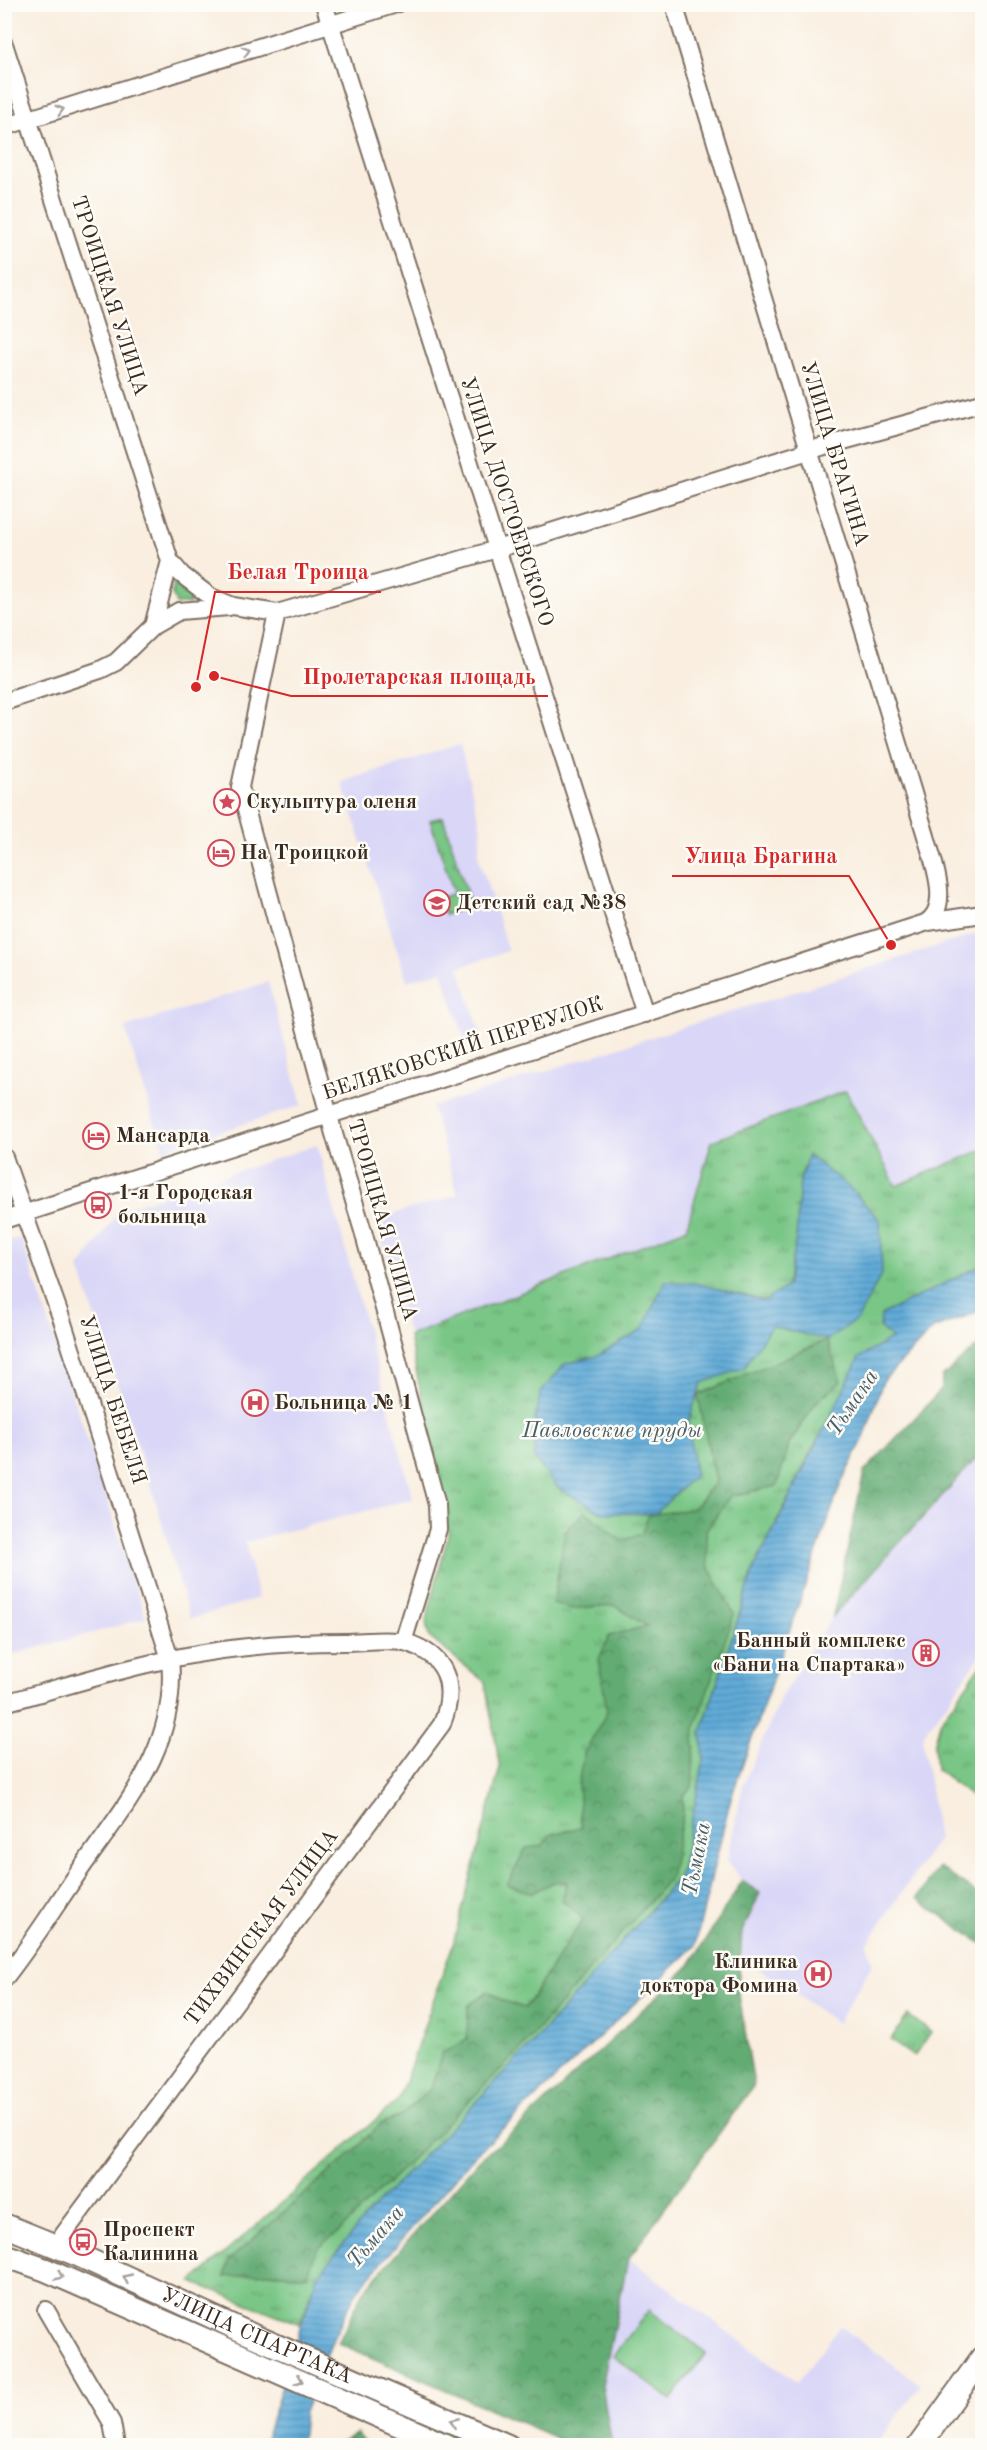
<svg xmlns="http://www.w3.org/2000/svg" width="987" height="2450" viewBox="0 0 987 2450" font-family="'Old Standard TT',serif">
<defs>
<pattern id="grass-tufts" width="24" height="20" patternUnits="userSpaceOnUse" patternTransform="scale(1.5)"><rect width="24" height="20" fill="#79c686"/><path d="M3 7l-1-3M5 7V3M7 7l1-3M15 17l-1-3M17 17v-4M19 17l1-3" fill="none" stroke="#64a16d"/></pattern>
<pattern id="forest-crowns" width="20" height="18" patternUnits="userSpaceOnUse" patternTransform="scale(1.5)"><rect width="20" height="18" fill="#62ab73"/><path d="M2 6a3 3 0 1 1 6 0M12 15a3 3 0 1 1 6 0" fill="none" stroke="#528b5e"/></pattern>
<pattern id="water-rules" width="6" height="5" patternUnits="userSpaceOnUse" patternTransform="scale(1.5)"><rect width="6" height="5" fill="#60abd8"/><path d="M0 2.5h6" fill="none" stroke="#508baf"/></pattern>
</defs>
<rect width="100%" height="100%" fill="#fdfcf7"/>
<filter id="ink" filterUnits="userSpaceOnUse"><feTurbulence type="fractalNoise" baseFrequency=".0167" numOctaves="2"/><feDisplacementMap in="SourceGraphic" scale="12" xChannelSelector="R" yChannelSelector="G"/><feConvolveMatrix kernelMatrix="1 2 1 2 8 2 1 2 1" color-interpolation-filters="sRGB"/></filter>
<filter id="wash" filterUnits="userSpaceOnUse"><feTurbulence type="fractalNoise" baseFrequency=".008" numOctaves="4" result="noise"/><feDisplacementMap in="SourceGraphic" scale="24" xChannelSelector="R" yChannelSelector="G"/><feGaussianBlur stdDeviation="1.35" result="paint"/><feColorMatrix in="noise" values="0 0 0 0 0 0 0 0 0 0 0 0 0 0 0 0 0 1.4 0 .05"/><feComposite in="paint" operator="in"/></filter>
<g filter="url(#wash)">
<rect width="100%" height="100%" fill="#f9eedf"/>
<path fill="#d9d6f7" d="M460,744L482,831L478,855L508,951L459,967L482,1038L466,1043L442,971L407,981L342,782Z
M982,932V1150L896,1186L846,1092L712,1141L686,1229L409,1336L376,1219L458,1195L432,1107Z
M268,982L302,1105L163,1150L125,1028Z
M317,1145L413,1499L245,1542L258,1598L190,1619L153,1492L79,1268L120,1210Z
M21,1238L146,1618L5,1657L4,1243Z
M982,1452V1654L922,1737L938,1839L867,1944L873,1963L837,2023L741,1956L742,1932L760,1893L742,1881L727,1861L743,1785L782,1695L833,1616Z
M628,2258L797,2383L840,2326L921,2385L874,2446L612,2445L602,2386Z"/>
<path fill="url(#grass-tufts)" stroke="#5a7852" stroke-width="1.5" d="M176,577L188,588L190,604H176L172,593Z
M443,817L471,906L445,915L440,898L454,893L430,820Z
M846,1091L896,1186L982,1150V1265L881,1315L892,1338L827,1424L813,1447L754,1569L701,1733L704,1760L680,1876L533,2043L316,2278L300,2324L192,2282L399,2099L453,1944L500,1767L485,1682L429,1637L426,1622L449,1531L409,1336L686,1229L712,1141Z
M982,1664V1805L936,1769L934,1745L940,1722Z
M908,2015L931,2032L914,2057L890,2040Z"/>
<path fill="url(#forest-crowns)" stroke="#4e6a48" stroke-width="1.5" d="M827,1340L841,1382L817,1401L789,1444L777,1486L730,1496L706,1530L708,1565L734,1614L695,1727L692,1787L683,1796V1814L670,1878L519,2051L338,2233L318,2247L307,2276L266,2273L225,2277L229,2260L355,2150L380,2124L401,2116L431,2088L442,2053L467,2040L468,2006L488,1991L503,2001L525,2008L583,1919L562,1900L567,1882H553L532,1893L507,1885L526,1848L542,1846L551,1834L581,1828L578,1784L584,1753L607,1712L599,1659L609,1636L647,1626L614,1605L572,1609L553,1603L565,1532L585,1511L621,1541L642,1534L648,1515L693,1509L715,1482L698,1395Z
M982,1342V1452L833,1616L864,1472L941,1390L942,1377Z
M939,1867L982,1897V1944L917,1898Z
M742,1881L760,1893L742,1932L738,1989L754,2085L628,2259L602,2386L612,2445H572L338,2343L363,2292L479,2160L521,2125L690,1965Z
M357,2434L368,2444L376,2445H333Z"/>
<path fill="#79c686" stroke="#5a7852" stroke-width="1.5" d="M649,2310L706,2353L671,2400L613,2356Z"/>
<path fill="url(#water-rules)" stroke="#4e6a7b" stroke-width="1.5" d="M808,1155L850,1188L880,1220L882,1273L858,1319L827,1340L771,1326L744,1368L702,1383L688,1422L695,1475L655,1514L602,1513L558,1488L534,1458L535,1419L541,1392L565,1364L597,1356L642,1330L665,1281L695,1283L765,1301L787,1286L796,1238L800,1180Z
M982,1265V1310L933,1329L883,1381L864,1438L841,1483L730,1801L695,1946L477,2153L357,2291L333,2339L304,2412L301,2445L263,2446L316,2278L370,2211L533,2043L680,1876L704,1760L701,1733L754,1569L859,1358L892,1338L880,1329L881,1315Z"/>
</g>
<g filter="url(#ink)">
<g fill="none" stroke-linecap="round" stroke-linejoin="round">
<defs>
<path id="minor" d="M324,4L645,1014
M4,44L170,561L182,575L211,597L233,606L277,613L497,549L821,447L982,403
M4,127L396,4
M277,613L240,787L334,1134L363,1231L437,1505L438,1529L403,1642
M153,626L170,561
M4,702L100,670L116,662L153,626L179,611L229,607
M928,922L982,914
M4,1157L63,1323L170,1659C179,1747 124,1806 78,1873C54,1908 31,1945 4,1979
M4,1220L925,923C953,908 932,859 926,836L674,4
M4,1703C64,1687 125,1667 186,1656C238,1646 292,1642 345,1642C361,1642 390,1638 405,1642C447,1655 457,1685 442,1724L63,2235L57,2246
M46,2310L112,2423L116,2446"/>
<g id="major">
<path id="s1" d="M4,2225L78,2255L256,2337L508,2446"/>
<path d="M4,2255L46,2270L447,2446"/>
<path d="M919,2446L982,2358"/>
</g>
</defs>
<use href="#minor" stroke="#7e6f62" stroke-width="20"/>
<use href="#major" stroke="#7e6f62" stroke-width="26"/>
<use href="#minor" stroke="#fff" stroke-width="16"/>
<use href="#major" stroke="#fff" stroke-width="22"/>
</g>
<defs><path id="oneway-chevron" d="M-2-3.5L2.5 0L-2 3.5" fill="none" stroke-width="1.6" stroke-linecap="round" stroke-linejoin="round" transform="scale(1.5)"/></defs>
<g stroke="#a79f9a">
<use href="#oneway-chevron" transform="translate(246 51) rotate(-17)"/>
<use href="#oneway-chevron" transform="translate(60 110) rotate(-17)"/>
<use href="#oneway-chevron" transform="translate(59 2276) rotate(24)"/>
<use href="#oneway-chevron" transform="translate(127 2278) rotate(-155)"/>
<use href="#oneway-chevron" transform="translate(299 2380) rotate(23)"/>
<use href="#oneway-chevron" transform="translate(454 2422) rotate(-157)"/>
</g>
</g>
<defs>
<symbol id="sight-ring" viewBox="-11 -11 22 22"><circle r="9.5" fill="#fdfcf7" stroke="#d1495b" stroke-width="1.5"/><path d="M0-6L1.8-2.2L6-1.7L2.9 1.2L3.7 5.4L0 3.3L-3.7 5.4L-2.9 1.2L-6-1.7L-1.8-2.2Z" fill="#d1495b"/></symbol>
<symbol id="hotel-ring" viewBox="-11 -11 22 22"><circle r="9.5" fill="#fdfcf7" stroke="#d1495b" stroke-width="1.5"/><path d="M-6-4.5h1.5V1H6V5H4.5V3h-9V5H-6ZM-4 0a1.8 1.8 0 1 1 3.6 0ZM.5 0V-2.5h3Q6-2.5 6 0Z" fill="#d1495b"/></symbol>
<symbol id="school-ring" viewBox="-11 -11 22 22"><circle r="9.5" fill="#fdfcf7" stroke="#d1495b" stroke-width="1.5"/><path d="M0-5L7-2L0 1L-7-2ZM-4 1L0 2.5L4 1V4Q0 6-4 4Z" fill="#d1495b"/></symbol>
<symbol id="bus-ring" viewBox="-11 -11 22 22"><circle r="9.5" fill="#fdfcf7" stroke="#d1495b" stroke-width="1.5"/><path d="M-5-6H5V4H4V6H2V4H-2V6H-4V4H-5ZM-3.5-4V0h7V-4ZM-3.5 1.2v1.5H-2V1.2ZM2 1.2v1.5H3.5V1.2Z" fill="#d1495b"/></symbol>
<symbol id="hospital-ring" viewBox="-11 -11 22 22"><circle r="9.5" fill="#fdfcf7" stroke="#d1495b" stroke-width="1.5"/><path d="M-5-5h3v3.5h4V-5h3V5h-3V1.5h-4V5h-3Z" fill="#d1495b"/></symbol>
<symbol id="building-ring" viewBox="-11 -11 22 22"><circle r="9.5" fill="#fdfcf7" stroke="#d1495b" stroke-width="1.5"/><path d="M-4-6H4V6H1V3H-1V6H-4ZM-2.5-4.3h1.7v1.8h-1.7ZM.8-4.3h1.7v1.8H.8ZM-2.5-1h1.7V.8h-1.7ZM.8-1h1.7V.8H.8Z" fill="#d1495b"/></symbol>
</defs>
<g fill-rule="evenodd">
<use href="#sight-ring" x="212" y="787" width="30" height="30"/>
<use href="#hotel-ring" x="206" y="838" width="30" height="30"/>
<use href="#school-ring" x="422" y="888" width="30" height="30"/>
<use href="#hotel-ring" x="81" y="1121" width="30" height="30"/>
<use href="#bus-ring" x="83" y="1190" width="30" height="30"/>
<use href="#hospital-ring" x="240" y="1388" width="30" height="30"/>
<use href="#building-ring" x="911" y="1638" width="30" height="30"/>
<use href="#hospital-ring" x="803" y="1959" width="30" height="30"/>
<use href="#bus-ring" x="68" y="2227" width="30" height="30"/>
</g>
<g text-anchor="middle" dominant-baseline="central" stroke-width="5" stroke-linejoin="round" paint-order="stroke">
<g font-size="21" fill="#3b2a1e" stroke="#fdfcf7">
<text transform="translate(109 296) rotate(72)">ТРОИЦКАЯ УЛИЦА</text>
<text transform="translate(834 454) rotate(73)">УЛИЦА БРАГИНА</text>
<text transform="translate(506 502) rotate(72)">УЛИЦА ДОСТОЕВСКОГО</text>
<text transform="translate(463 1049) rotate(-18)">БЕЛЯКОВСКИЙ ПЕРЕУЛОК</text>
<text transform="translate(382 1220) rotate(74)">ТРОИЦКАЯ УЛИЦА</text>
<text transform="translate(112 1400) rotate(72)">УЛИЦА БЕБЕЛЯ</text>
<text transform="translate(262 1928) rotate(-53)">ТИХВИНСКАЯ УЛИЦА</text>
<text stroke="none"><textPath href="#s1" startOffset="276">УЛИЦА СПАРТАКА</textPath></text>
</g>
<g font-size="21" font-weight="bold" fill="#3b2a1e" stroke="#fdfcf7" text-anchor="start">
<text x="246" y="802">Скульптура оленя</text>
<text x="240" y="853">На Троицкой</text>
<text x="456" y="903">Детский сад №38</text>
<text x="116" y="1136">Мансарда</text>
<text x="118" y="1193">1-я Городская<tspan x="118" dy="24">больница</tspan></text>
<text x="274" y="1403">Больница № 1</text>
<text x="906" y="1641" text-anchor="end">Банный комплекс<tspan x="906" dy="24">«Бани на Спартака»</tspan></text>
<text x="798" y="1962" text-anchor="end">Клиника<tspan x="798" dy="24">доктора Фомина</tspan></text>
<text x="103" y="2230">Проспект<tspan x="103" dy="24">Калинина</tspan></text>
</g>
<g font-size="22" font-style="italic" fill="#4a5e68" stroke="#fdfcf7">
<text transform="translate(853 1403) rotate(-56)">Тьмака</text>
<text x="612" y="1431">Павловские пруды</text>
<text transform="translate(697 1859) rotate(-79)">Тьмака</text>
<text transform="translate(376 2237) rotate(-49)">Тьмака</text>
</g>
</g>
<path fill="none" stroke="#d62828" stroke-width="2" d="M196 687L215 592H381M214 676L291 696H548M891 945L849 876H672"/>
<g fill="#d62828" stroke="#fdfcf7" stroke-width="2">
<circle cx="196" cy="687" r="6"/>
<circle cx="214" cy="676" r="6"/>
<circle cx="891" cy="945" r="6"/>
</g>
<g font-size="22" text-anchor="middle" font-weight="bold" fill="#d62828" stroke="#fdfcf7" stroke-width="5" stroke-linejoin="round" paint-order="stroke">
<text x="298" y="579">Белая Троица</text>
<text x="419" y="684">Пролетарская площадь</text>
<text x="761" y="863">Улица Брагина</text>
</g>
<rect width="987" height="2450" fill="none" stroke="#fdfcf7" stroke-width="24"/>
</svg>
